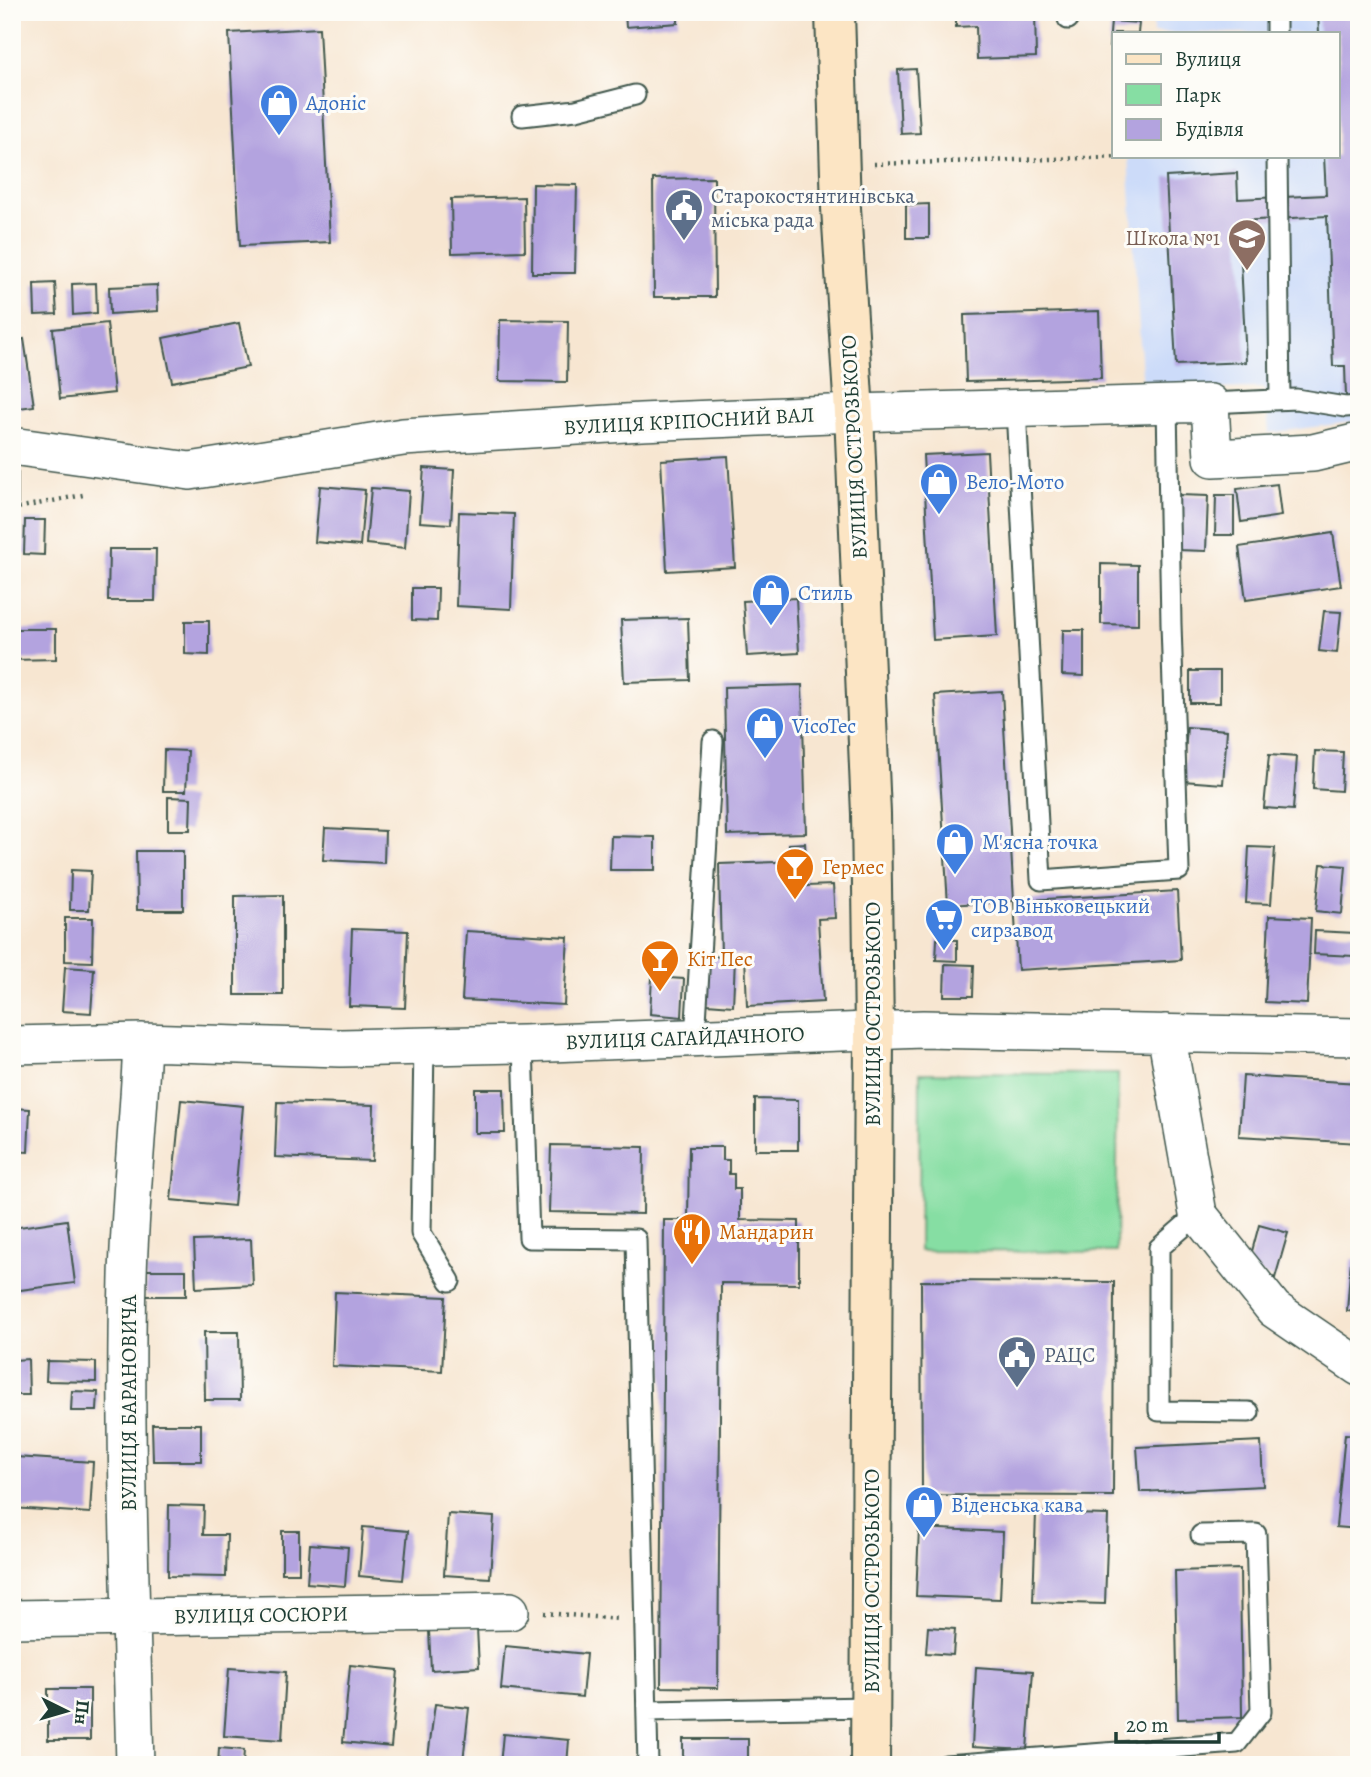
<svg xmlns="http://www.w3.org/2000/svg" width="1371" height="1777" viewBox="0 0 1371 1777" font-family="Alegreya,serif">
<rect width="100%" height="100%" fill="#fdfcf7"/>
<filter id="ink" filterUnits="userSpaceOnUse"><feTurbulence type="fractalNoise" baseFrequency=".0143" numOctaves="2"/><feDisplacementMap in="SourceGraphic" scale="14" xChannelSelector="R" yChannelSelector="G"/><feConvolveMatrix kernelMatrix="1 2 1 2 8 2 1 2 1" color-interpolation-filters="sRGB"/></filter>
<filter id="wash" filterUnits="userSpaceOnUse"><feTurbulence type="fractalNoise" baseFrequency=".00686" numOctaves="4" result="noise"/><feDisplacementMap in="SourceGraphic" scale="28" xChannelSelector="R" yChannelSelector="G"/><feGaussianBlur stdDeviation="1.57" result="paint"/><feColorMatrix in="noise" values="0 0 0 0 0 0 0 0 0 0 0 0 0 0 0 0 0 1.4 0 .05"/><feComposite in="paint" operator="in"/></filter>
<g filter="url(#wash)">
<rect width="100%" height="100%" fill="#f7e6d1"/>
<path fill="#ccdbf9" d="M1153,12H1359V421L1269,433L1265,388L1143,390L1128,156H1338V33H1153Z"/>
<path fill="#86dea3" stroke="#528e6c" stroke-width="2" d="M920,1073L1118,1074L1116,1252L919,1251Z"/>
<g id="blocks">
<path fill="#b3a3df" d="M625,12H678V23L626,27Z
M956,12H1035L1036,57L977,59L976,26L956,27Z
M1125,12H1150L1149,19L1125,18Z
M1318,12H1359V397H1346L1345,366H1333L1327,216L1239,221L1246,362L1176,365L1166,177L1237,173L1238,199L1326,195L1324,156H1338V33H1319Z
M1111,21L1139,23L1138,33H1114V46H1109Z
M319,28L330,242L240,246L229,33Z
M916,69L920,133L901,134L898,70Z
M714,178L715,297H654L653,179Z
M533,184L577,185L575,273H532Z
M524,197L525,251L452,253L451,199Z
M929,204V238H906V205Z
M55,283L57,314L35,315L34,284Z
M96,283L97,313L73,315L72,284Z
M157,285L158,311L110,314L109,287Z
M1099,311L1101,378L966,382L964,315Z
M500,320L568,321L567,382L499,381Z
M107,323L114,393L60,399L53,329Z
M239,323L248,367L172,382L163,338Z
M24,339L34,406L12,409V341Z
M987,452L997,636L933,640L923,455Z
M728,456L735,567L667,571L661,460Z
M424,468L454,470L451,524L420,522Z
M12,473H18V503H12Z
M1277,484L1281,516L1241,522L1237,489Z
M320,486L365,490L360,546L315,542Z
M371,488L409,491L405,548L366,544Z
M1179,495L1208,496L1206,551L1177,550Z
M1216,495H1234V535H1215Z
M459,512L514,514L511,609L456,606Z
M25,520H45L44,555L24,554Z
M1333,533L1341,586L1246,600L1239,547Z
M109,549H156L155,601H108Z
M1101,564L1138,565V625L1101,624Z
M412,588H438L437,621L412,620Z
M796,598L799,653L747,656L743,601Z
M1324,611L1341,612L1337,653L1319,651Z
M688,618L690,680L624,682L621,620Z
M185,621H209V655L185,654Z
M12,629H56V659L12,660Z
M1063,630H1084V676L1062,675Z
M1190,671H1220V703H1190Z
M802,685L806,833L727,835L724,687Z
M1002,691L1014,901L948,905L935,695Z
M1187,727L1227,730L1223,784L1183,781Z
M1356,749H1359V842L1355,841Z
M164,750L188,751L186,791H163Z
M1315,751L1343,752L1341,791L1313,789Z
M1269,755L1297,757L1293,810L1264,808Z
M168,797L191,798L190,830H168Z
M325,828L385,831L384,863L323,860Z
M611,836L655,837V870H610Z
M805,843L806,859H789V844Z
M1249,847L1275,848L1271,904L1246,903Z
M136,851H183V910H137Z
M806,861L807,886L833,885L835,918L818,919L823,1002L747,1006L745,955L721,956L719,864Z
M1321,864L1346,866L1342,914L1316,911Z
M71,870L91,871L89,910H70Z
M1177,891L1181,960L1018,970L1014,901Z
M283,895V995H235V896Z
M1269,916L1311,918L1307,1004L1265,1002Z
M65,918H93L92,962L65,961Z
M352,929L408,931L405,1008L349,1006Z
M466,931L568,937L564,1005L462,1000Z
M1315,931L1355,933L1354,956L1314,954Z
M937,939L957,940V961L936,960Z
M709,956L735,958L733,1006L707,1004Z
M945,964L974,965L973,996H944Z
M65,967L94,969L91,1013L62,1011Z
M652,977L684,979L682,1017L650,1014Z
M1243,1076L1359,1083V1143L1239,1136Z
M475,1089H504L505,1133H475Z
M755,1099L798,1100V1150H755Z
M181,1100L243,1106L234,1206L171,1200Z
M277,1102L374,1105L372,1161L275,1157Z
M12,1108L30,1109L28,1152L12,1151Z
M551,1145L644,1147L643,1214L549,1212Z
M689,1147H723V1160H729V1174H734V1189H740V1220L799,1221V1284L721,1283L718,1688L661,1687L664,1220H688Z
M67,1220L75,1283L12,1291V1228Z
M1259,1225L1288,1233L1275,1278L1247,1270Z
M251,1239L253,1285L196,1288L194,1241Z
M1351,1259H1359V1312L1347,1311Z
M146,1270H186V1296H146Z
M921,1281L1114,1282L1113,1496L922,1495Z
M335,1292L446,1297L442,1371L332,1366Z
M204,1332H239L240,1400H205Z
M28,1359L29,1395H14V1360Z
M47,1361L96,1362V1382L46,1381Z
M72,1391L98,1392L97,1411H71Z
M152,1424H201V1461H153Z
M1345,1434L1359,1435V1529L1336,1527Z
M1261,1441L1263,1486L1140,1492L1137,1447Z
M15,1457L93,1462L90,1513L12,1508Z
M169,1505L204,1506L203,1535H227L226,1577L168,1576Z
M1036,1513L1108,1515L1105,1604L1033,1602Z
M448,1514L494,1517L490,1578L444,1575Z
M363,1527L408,1531L403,1580L359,1576Z
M919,1528L1003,1532L1000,1599L916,1596Z
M282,1531H299V1573H282Z
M310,1544L348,1547L345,1586L307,1583Z
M1357,1558H1359V1655H1349Z
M1240,1569L1242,1717L1178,1719L1175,1571Z
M928,1627L955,1629L953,1655L926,1653Z
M477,1628L479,1667L431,1670L429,1631Z
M505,1646L586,1654L582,1697L501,1689Z
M350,1665L398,1670L391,1747L343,1742Z
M976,1667L1033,1671L1027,1750L972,1747Z
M229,1668L286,1672L282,1740L224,1736Z
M48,1689H90V1740H48Z
M435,1704L469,1708L463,1761L428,1757Z
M503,1734L569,1740L567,1765H500Z
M683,1739H748V1765H683Z
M219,1748L244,1750L243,1765H218Z"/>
</g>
</g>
<g filter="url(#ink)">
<use href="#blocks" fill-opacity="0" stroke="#3f564c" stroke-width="2"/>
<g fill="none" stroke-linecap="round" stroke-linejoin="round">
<defs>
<path id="service" d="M1276,12V33
M1068,19V12
M522,116L576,110L635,95
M1277,156L1280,399
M1210,403L1296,399L1345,407L1359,406
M1016,409L1041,880L1179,870L1171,624L1167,405
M695,1038L713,741
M523,1044L529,1238L636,1239L648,1765
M424,1045L421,1233L450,1281
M1198,1214L1159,1248V1411L1249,1412
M647,1711L871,1707
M946,1765L1237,1743L1261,1712L1256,1534L1201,1535"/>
<path id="minor" d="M12,446L190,471L403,437L641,422L854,413L1210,403L1213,458L1313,453L1359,442
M1166,1033L1198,1214L1274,1309L1359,1367
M12,1045L142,1042L341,1048L523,1044L923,1029L1359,1037
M12,1619L510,1611
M135,1765C131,1603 124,1437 128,1276C130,1198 139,1120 142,1042"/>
<path id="secondary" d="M835,12L841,208L854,413L871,814L874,1031L870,1765"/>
</defs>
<use href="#service" stroke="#3f564c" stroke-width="23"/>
<use href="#minor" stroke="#3f564c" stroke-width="40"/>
<use href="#secondary" stroke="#3f564c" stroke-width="42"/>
<path stroke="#3f564c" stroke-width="4.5" stroke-dasharray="2 5" stroke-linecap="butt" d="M874,164L1158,156
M12,509L83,495
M544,1613L619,1619"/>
<use href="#service" stroke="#fff" stroke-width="19"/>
<use href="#minor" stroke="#fff" stroke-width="37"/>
<use href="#secondary" stroke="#fce5c4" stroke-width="38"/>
</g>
</g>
<defs>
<symbol id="shop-pin" viewBox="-11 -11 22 30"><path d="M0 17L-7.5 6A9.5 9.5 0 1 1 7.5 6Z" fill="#3f7fe0" stroke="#fdfcf7"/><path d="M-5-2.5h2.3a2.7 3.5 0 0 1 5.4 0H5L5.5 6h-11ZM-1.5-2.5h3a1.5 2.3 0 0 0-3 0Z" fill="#fff"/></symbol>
<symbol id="civic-pin" viewBox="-11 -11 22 30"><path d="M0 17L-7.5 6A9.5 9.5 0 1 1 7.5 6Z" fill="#5c6f8a" stroke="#fdfcf7"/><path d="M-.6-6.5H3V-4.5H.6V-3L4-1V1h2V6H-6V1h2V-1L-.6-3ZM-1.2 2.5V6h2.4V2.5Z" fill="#fff"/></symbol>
<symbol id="school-pin" viewBox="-11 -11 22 30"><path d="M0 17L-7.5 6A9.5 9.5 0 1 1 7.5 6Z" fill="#8d6e63" stroke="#fdfcf7"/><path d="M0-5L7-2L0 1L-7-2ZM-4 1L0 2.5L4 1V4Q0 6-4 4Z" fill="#fff"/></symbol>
<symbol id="bar-pin" viewBox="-11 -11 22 30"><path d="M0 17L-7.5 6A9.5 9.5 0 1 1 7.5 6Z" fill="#e8710a" stroke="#fdfcf7"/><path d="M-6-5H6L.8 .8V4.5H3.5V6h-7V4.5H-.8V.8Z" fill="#fff"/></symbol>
<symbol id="supermarket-pin" viewBox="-11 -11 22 30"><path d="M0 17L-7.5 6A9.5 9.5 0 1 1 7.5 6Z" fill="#3f7fe0" stroke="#fdfcf7"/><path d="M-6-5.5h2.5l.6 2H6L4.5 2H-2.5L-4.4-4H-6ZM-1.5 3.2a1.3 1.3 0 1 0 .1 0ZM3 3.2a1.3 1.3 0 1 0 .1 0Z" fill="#fff"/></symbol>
<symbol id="restaurant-pin" viewBox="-11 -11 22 30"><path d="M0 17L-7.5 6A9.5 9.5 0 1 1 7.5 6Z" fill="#e8710a" stroke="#fdfcf7"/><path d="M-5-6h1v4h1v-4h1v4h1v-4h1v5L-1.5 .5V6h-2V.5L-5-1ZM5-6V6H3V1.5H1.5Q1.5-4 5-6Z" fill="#fff"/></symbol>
</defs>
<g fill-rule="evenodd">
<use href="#shop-pin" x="257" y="81" width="44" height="60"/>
<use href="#civic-pin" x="662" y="186" width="44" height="60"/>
<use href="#school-pin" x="1225" y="216" width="44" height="60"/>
<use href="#shop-pin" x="917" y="460" width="44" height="60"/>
<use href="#shop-pin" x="749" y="571" width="44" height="60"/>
<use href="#shop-pin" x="743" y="704" width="44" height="60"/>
<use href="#shop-pin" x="933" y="820" width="44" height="60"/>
<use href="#bar-pin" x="773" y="845" width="44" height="60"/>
<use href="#supermarket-pin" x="922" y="896" width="44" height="60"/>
<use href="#bar-pin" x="638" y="937" width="44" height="60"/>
<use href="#restaurant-pin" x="670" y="1210" width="44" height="60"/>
<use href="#civic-pin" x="995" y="1333" width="44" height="60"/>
<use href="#shop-pin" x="902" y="1483" width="44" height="60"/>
</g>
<g text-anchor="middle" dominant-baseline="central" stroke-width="6" stroke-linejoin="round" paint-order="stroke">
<g font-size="21" fill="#366cbe" stroke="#fdfcf7" text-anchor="start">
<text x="306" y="103">Адоніс</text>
<text x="966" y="482">Вело-Мото</text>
<text x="798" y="593">Стиль</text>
<text x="792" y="726">VicoTec</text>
<text x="982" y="842">М'ясна точка</text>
<text x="971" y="906">ТОВ Віньковецький<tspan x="971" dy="24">сирзавод</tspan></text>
<text x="951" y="1505">Віденська кава</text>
</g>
<g font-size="21" fill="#4e5e75" stroke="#fdfcf7" text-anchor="start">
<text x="711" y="196">Старокостянтинівська<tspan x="711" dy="24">міська рада</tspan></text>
<text x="1044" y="1355">РАЦС</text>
</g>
<g font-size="21" fill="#785e54" stroke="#fdfcf7" text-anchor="end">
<text x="1220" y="238">Школа №1</text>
</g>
<g font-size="21" fill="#1f3d34" stroke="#fdfcf7">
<text transform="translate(689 421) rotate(-3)">ВУЛИЦЯ КРІПОСНИЙ ВАЛ</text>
<text transform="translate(854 447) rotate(-93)">ВУЛИЦЯ ОСТРОЗЬКОГО</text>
<text transform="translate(873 1014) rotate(-90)">ВУЛИЦЯ ОСТРОЗЬКОГО</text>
<text transform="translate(685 1038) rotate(-2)">ВУЛИЦЯ САГАЙДАЧНОГО</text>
<text transform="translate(129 1403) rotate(-90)">ВУЛИЦЯ БАРАНОВИЧА</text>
<text transform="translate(872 1581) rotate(-90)">ВУЛИЦЯ ОСТРОЗЬКОГО</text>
<text transform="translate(261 1615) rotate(-1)">ВУЛИЦЯ СОСЮРИ</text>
</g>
<g font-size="21" fill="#c56008" stroke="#fdfcf7" text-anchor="start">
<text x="822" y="867">Гермес</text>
<text x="687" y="959">Кіт Пес</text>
<text x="719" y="1232">Мандарин</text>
</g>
</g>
<rect width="1371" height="1777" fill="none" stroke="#fdfcf7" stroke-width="42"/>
<rect x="1112" y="32" width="228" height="126" fill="#fdfcf7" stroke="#a4b0a9" stroke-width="2"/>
<rect x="1126" y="54" width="35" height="10" fill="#fce5c4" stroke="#a4b0a9" stroke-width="2"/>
<text x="1175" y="66" font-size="21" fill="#1f3d34">Вулиця</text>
<rect x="1126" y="84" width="35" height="21" fill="#86dea3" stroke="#a4b0a9" stroke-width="2"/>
<text x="1175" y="102" font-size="21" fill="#1f3d34">Парк</text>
<rect x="1126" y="119" width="35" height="21" fill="#b3a3df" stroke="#a4b0a9" stroke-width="2"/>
<text x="1175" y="136" font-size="21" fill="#1f3d34">Будівля</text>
<g transform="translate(66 1711) rotate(95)" stroke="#fdfcf7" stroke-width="5" paint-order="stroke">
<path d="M0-5L12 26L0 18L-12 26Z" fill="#1f3d34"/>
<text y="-10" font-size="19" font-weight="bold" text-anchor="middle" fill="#1f3d34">Пн</text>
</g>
<path d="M1116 1732v10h103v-10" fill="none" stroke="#1f3d34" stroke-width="3.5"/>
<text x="1126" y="1732" font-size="21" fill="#1f3d34" stroke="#fdfcf7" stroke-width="5" paint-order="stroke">20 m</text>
</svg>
